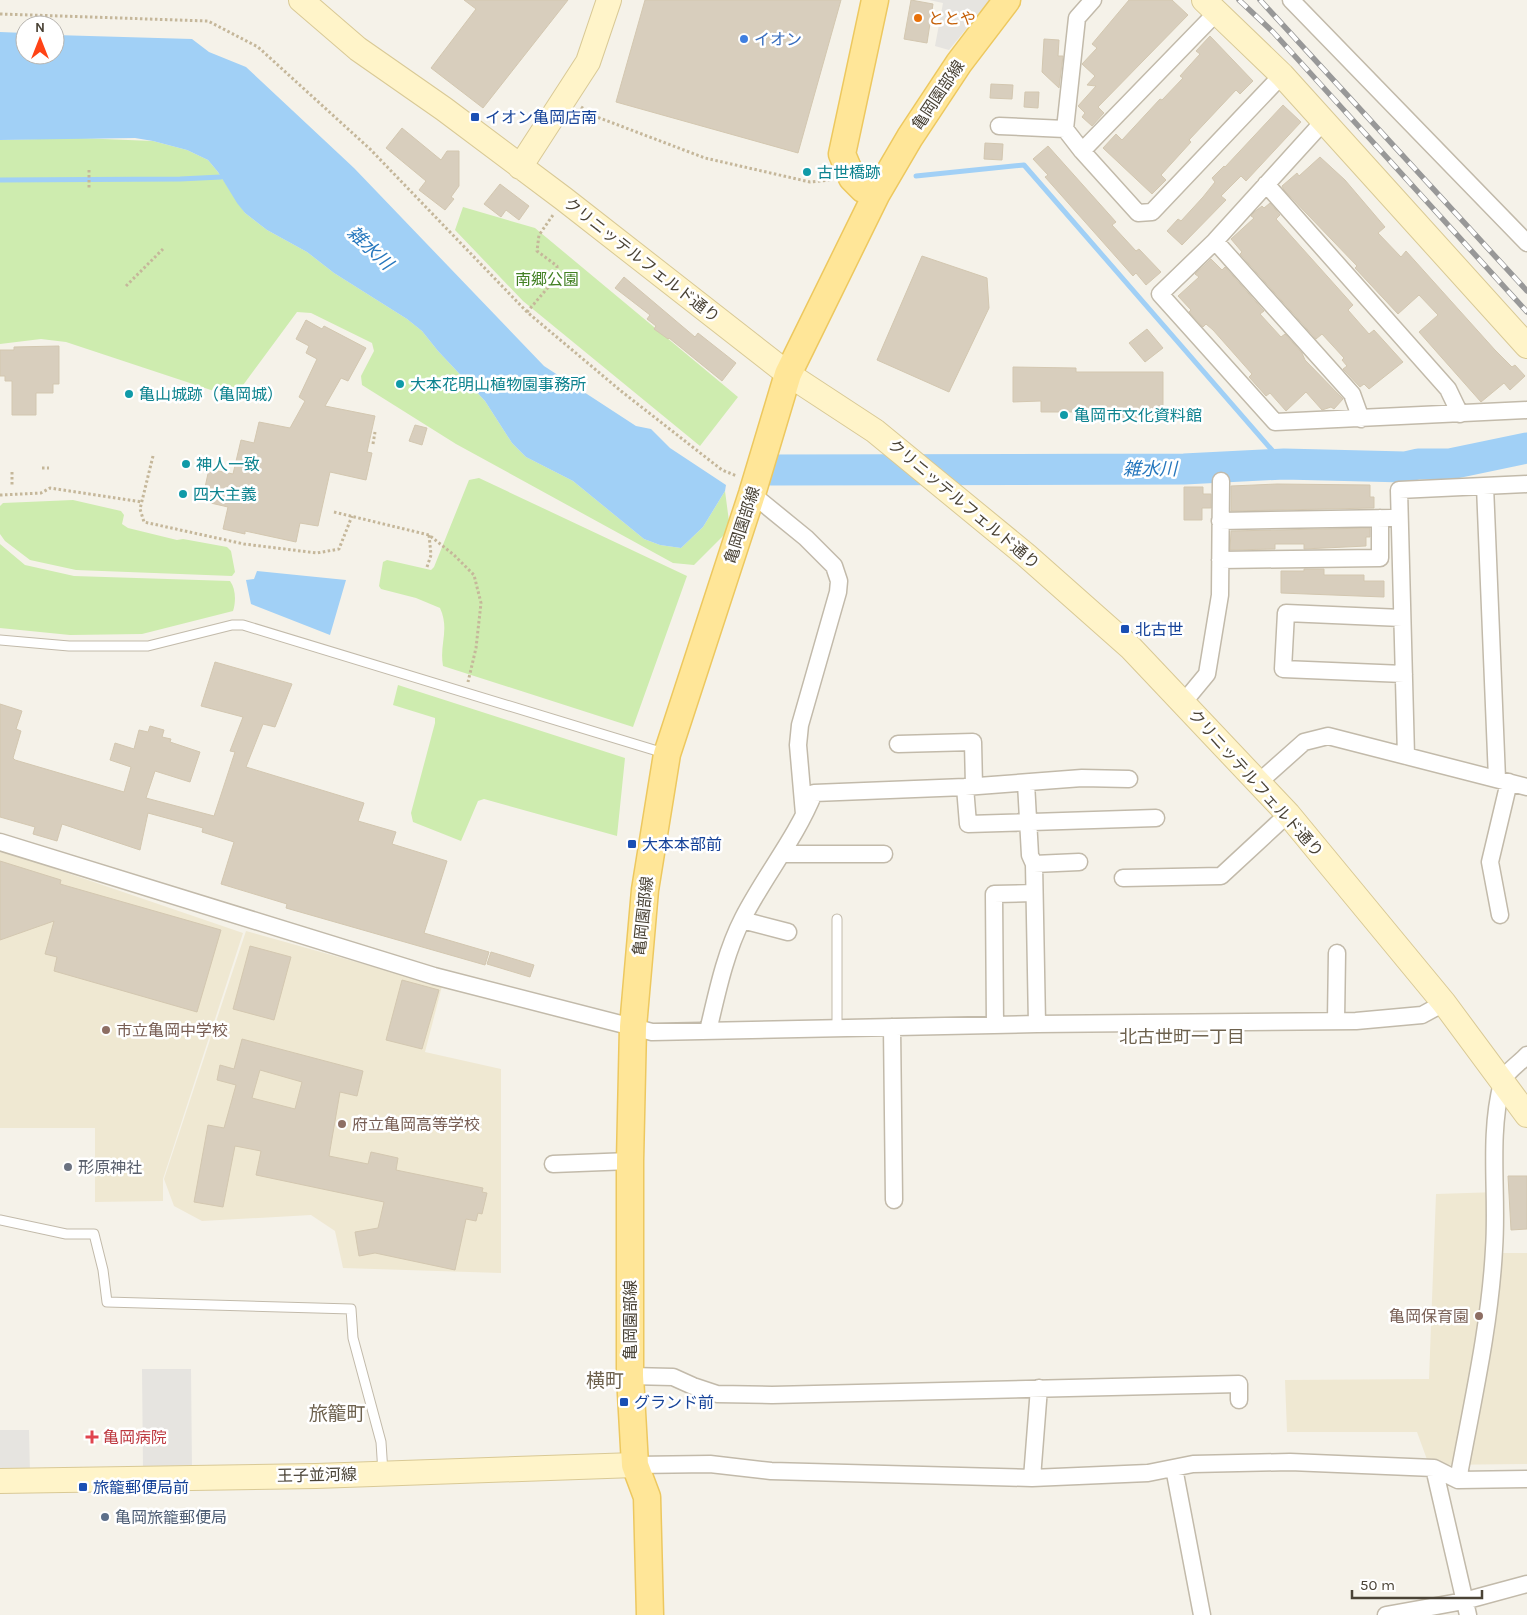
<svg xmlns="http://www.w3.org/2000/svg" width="1527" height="1615" viewBox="0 0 1527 1615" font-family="Karla,'Noto Sans JP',sans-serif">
<rect width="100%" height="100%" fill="#f5f2e9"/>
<path fill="#efe8d2" d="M0,850L243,933L163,1179V1201L95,1202V1128H0Z
M246,931L442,986L425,1052L501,1069V1273L343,1268L335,1231L311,1215L202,1221L174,1206L164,1179Z
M1498,1192L1501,1253H1527V1464L1429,1465L1417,1432H1287L1285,1380L1429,1379L1436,1194Z"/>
<path fill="#ceecaf" d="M78,138L153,141L187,150L208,160L218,172L245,213L267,230L307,252L334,273L407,319L422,331L438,351L485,401L512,443L526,457L573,481L644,539L660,545L681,548L703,527L725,491L730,529L694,565L673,563L456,444L362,385L361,376L374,351L372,343L311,313L297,312L238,392L220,393L66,342L41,339L0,344V140Z
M463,207L535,228L738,397L700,446L523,301L455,230Z
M479,478L687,576L633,727L443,666C439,644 450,630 440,608L416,598L381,589L379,586L383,562L387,560L431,570L434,567L469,480Z
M73,500L121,511L124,515L122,524L128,528L177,540L183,539L227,547L231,551L235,572L232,576L76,570L30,560L5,541L0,534V506L3,503Z
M0,544L25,565L74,576L230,581C236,589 236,602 233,611L142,634L70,635L0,628Z
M398,685L625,758L617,836L484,799L478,801L461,841L413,822L411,813L435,723V718L393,705Z"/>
<path fill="#e6e4e0" d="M929,0H990L949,50L935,46L943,3Z
M142,1369H191L192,1470H143Z
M0,1430H29L30,1474L0,1475Z"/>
<path fill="#a1d0f6" d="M0,32L25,33V55H55V35L192,39L209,52L246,67L354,168L544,366L636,426L651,429L670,448L726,485L725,491L703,527L681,548L660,545L644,539L573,481L526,457L512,443L485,401L438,351L422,331L407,319L334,273L307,252L267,230L245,213L237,203L218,172L208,160L187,150L153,141L135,138L0,140Z
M257,571L346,580L330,635L251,604L246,580L254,579Z"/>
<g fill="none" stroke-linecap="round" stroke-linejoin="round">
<path stroke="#a1d0f6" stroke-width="5" d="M916,176L1024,165L1284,464
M0,180L180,179L221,177"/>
<path stroke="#a1d0f6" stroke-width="31" d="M771,470L1184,469L1284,464L1405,467L1418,464H1450L1527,448"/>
</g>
<path fill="#d8cebd" stroke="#d3c7b0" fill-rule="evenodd" d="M464,0H568L483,108L431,68L476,9Z
M645,0H841L798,153L616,102Z
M911,0L933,4L927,43L904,39Z
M1129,0H1172L1188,15L1098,107L1104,113L1092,126L1082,117L1085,113L1078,106L1096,86L1087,85L1095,76L1082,64L1097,48L1092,44Z
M1210,36L1253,81L1240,94L1236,90L1189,140L1191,142L1161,175L1166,180L1152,194L1103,148L1116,134L1122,140L1160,99L1162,100L1183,78L1180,76L1200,54L1196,51Z
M1044,39L1059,40L1058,56H1063L1059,88L1042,72Z
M991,84L1013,85L1012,99L990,98Z
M1025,92H1039L1038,108L1024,107Z
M1283,105L1301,122L1246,181L1241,176L1221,196L1226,200L1182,245L1167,231L1178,219L1181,221L1203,197L1215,182L1212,178L1224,166L1225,167Z
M402,128L441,160L447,151H459V186L451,197L454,199L445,210L419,190L426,181L386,148Z
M985,143L1003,144L1002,160L984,159Z
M1048,146L1116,222L1112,225L1136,251L1139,249L1161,272L1146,285L1136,273L1133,276L1045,177L1048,175L1033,159Z
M1320,157L1345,180L1385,227L1378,233L1401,257L1406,251L1495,350L1512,367L1515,365L1525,376L1510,390L1504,383L1481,402L1419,332L1438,315L1419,295L1398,314L1355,268L1357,266L1284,190L1282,186L1297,173L1299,176Z
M500,184L529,206L519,220L506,210L501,217L484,204Z
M1270,203L1280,215L1276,219L1353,305L1348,310L1369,334L1374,330L1403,362L1369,389L1364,384L1360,387L1343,369L1347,366L1342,360L1344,358L1322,334L1316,339L1240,254L1242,252L1231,239L1254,218L1251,216L1253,213L1262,206L1264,208Z
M922,256L987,278L989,308L949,392L877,360Z
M1211,259L1222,270L1225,267L1264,311L1260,314L1281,337L1285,334L1302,353L1305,360L1343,399L1334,409L1331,407L1322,410L1306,392L1286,411L1270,393L1266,396L1249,377L1252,374L1213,330L1206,324L1203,327L1189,312L1191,310L1178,296L1199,277L1195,274Z
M624,277L695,337L698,333L736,363L722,381L669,338L668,339L654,329L656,326L647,319L650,315L615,288Z
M306,320L322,329L324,326L366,348L348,381L341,378L325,406L375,416L367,452L372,453L366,480L330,472L318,526L300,523L296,542L245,531V534L223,529L228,507L202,501L209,469L233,474L241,440L254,443L259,422L290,428L305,401L299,397L317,359L306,353L309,346L296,339Z
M1147,329L1163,348L1145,362L1129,343Z
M59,346V384H53V393H36V415H12V381H5V376H0V350H14V347Z
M1013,367L1076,368V372H1163V418H1078V412H1041V401L1013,402Z
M415,425L427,428L422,445L409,441Z
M1277,484L1370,485V497H1374V508L1231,511V486Z
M1184,487H1203V494H1211V508H1202V520H1184Z
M1370,528V537H1366V546L1304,549V544H1275V549L1230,550L1231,531Z
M1304,569H1324V575H1364V581H1384V597L1281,593V571H1304Z
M215,662L292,684L275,727L263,724L246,767L364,803L358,821L396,832L392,844L447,861L424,933L489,952L485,965L286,908L287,904L221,884L234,842L202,832L203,828L148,813L140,850L62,824L57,841L33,834L35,827L0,817V704L22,711L16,729L21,731L13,758L15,760L124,792L131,767L110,760L115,743L134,749L139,730L148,732L150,726L164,730L162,737L171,739L170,742L200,752L190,782L155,771L146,798L214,816L235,752L230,751L243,717L201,706Z
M0,861L61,880L60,884L221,930L197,1012L54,971L57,957L45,954L54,921L0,940Z
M250,946L291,957L274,1020L233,1009Z
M491,952L534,965L530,977L487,964Z
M402,980L439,990L422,1049L386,1040Z
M242,1039L363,1071L357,1096L340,1092L329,1156L368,1164L371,1152L398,1158L396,1170L483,1188L482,1192L487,1193L482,1214L478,1213L476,1221L466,1219L455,1270L375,1253L359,1256L355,1232L378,1228L384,1202L256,1175L261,1151L235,1146L223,1207L194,1202L208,1125L224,1128L236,1085L217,1080L220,1065L234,1069ZM260,1070L302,1082L295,1109L252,1098Z
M1508,1176H1527V1229L1511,1230Z"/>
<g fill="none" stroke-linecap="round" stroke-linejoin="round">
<defs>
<path id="lane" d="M0,640L69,646H148L232,625H243L664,753
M837,919V1028
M0,1220L66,1234H94L103,1270L107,1302L351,1309L353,1338L381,1442L383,1473"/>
<path id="street" d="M1291,0L1527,243
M1323,122L1215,241L1160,294L1275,422L1527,410
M999,126L1065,129L1082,151L1138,213L1152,212L1282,75
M1065,129L1077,18L1093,0
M1082,151L1217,12
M1266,184L1448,389L1460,414
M1215,241L1352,394L1361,419
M1485,486L1497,779
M752,494L806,538L834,566L839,581L838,592L800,725L798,745L804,814
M1220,521L1391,518
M1220,560L1380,558V518
M1402,618L1286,613L1283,669L1404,674
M1183,703L1207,674L1220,595L1221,481
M898,744L973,742L974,786
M1406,756L1399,490L1527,484
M1259,782L1304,742L1328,736L1527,787
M1026,783L1030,855L1034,864L1037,1024
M965,787L968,824L1156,818
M0,842L434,976L652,1032L1037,1024L1356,1021L1422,1015L1444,1003
M782,854H884
M1034,864L1079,862
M1123,878L1221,876L1288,814
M1500,915L1490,862L1509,782
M742,920L788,932
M1336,1021L1337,953
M995,1025L994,894L1034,893
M892,1027L894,1200
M708,1031C717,993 725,953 743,918C765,875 796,838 814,793L965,787L1082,778L1129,779
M553,1164L630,1161
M630,1376L673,1377L693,1386L717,1394L772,1395L1239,1384V1400
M635,1465L710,1464L771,1471L1032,1478L1148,1473L1193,1464L1290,1462L1434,1468L1458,1480L1527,1479
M1174,1468L1202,1615
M1434,1468L1468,1615
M1032,1478L1039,1388
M1458,1480C1472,1404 1490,1326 1494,1249C1498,1194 1488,1137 1502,1083C1504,1073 1520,1063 1527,1055
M1386,1615L1464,1601L1527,1584"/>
<path id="secondary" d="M301,0L358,49L444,109L564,199L788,374L875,431L1026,555L1131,648L1288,814L1444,1003L1527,1115
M1204,0L1282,75L1527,346
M520,167L588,62L609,0
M0,1481L316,1476L635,1465"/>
<path id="primary" d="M875,0L842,154L852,178L863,189L876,195
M650,1615L647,1497L635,1465L630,1376V1161L633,1027L645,890L667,754L752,494L788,374L876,195L910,137L959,63L1007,0"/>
</defs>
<use href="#lane" stroke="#c2baaa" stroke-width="11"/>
<use href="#street" stroke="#c2baaa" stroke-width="19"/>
<use href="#secondary" stroke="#d9c995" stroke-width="26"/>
<use href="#primary" stroke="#edc85f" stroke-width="29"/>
<path stroke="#c5b79a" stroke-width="3" stroke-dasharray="2.5 2.5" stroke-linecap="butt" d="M0,14L208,21L258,47L370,149L527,312L621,391L722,470L737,476
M581,107L597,117L705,158L810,182L831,180
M89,170V188
M126,286L163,249
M527,312L557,277V266L537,251L539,235L553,215
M373,444L375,432
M153,456L140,509L144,522L244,544L317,553L339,549L352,516
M42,468H49
M12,472V486
M0,495L41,493L50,488L142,502
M334,512L429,535L454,555L474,575L481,603L476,648L468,682
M427,567L431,555L429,535"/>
<use href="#lane" stroke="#fff" stroke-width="9"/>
<use href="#street" stroke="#fff" stroke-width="16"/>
<use href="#secondary" stroke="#fff4c9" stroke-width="24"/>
<use href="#primary" stroke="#ffe698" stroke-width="26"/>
<defs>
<path id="rail" d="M1239,0L1273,32L1527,312
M1260,0L1527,291"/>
</defs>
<use href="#rail" stroke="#989898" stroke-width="5.5"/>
<use href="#rail" stroke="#fff" stroke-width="4" stroke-dasharray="11" stroke-linecap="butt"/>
</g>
<circle fill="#e8710a" stroke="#fff" stroke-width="2" cx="918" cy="18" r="5"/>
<circle fill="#3f7fe0" stroke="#fff" stroke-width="2" cx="744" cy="39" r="5"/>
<g fill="#1a4fb4" stroke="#fff" stroke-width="2">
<rect x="470" y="112" width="10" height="10" rx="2.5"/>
<rect x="1120" y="624" width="10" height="10" rx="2.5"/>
<rect x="627" y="839" width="10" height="10" rx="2.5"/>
<rect x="619" y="1397" width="10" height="10" rx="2.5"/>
<rect x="78" y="1482" width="10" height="10" rx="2.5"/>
</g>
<g fill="#0f9aa8" stroke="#fff" stroke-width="2">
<circle cx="807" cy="172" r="5"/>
<circle cx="400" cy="384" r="5"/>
<circle cx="129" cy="394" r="5"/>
<circle cx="1064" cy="415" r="5"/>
<circle cx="186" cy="464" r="5"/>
<circle cx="183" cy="494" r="5"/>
</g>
<g fill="#8d6e63" stroke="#fff" stroke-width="2">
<circle cx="106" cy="1030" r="5"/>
<circle cx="342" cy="1124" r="5"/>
<circle cx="1479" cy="1316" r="5"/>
</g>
<circle fill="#6b7280" stroke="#fff" stroke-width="2" cx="68" cy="1167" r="5"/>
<path fill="#e0444e" stroke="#fff" stroke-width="2" d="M89.5 1429.5h5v5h5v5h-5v5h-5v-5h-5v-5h5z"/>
<circle fill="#5c6f8a" stroke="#fff" stroke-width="2" cx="105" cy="1517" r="5"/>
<g text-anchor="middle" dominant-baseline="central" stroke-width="5" stroke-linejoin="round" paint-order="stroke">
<g font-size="16" fill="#c56008" stroke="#fff" text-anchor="start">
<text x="928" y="18">ととや</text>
</g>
<g font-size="16" fill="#366cbe" stroke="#fff" text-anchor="start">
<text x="754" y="39">イオン</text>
</g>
<g font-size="16" fill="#4a4336" stroke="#fff">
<text transform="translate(938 95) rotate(-56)">亀岡園部線</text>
<text transform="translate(642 260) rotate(38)">クリニッテルフェルド通り</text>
<text transform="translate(964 504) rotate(40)">クリニッテルフェルド通り</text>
<text transform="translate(742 525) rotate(-72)">亀岡園部線</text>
<text transform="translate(1256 783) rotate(48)">クリニッテルフェルド通り</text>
<text transform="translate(643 916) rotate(-84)">亀岡園部線</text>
<text transform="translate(630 1320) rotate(-90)">亀岡園部線</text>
<text transform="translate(317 1475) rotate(-1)">王子並河線</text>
</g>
<g font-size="16" fill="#164399" stroke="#fff" text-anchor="start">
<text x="485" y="117">イオン亀岡店南</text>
<text x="1135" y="629">北古世</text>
<text x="642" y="844">大本本部前</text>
<text x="634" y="1402">グランド前</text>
<text x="93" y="1487">旅籠郵便局前</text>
</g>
<g font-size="16" fill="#0d838f" stroke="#fff" text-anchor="start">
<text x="817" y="172">古世橋跡</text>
<text x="410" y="384">大本花明山植物園事務所</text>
<text x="139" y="394">亀山城跡（亀岡城）</text>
<text x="1074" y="415">亀岡市文化資料館</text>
<text x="196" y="464">神人一致</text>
<text x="193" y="494">四大主義</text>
</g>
<g font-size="16" fill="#438124" stroke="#fff">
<text x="547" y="279">南郷公園</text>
</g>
<g font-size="16" fill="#785e54" stroke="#fff" text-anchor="start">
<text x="116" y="1030">市立亀岡中学校</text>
<text x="352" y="1124">府立亀岡高等学校</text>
<text x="1469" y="1316" text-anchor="end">亀岡保育園</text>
</g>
<g font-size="16" fill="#5b616d" stroke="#fff" text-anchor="start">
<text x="78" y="1167">形原神社</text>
</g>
<g font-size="16" fill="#be3a42" stroke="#fff" text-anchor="start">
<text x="103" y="1437">亀岡病院</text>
</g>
<g font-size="16" fill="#4e5e75" stroke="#fff" text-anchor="start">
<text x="115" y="1517">亀岡旅籠郵便局</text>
</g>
<g font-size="18" font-style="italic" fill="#2778be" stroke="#fff">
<text transform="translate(370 248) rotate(43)">雑水川</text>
<text x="1150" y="469">雑水川</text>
</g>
<g font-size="18" fill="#6d614d" stroke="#fff">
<text x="1182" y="1037">北古世町一丁目</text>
</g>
<g font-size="19" fill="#6d614d" stroke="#fff">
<text x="605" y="1381">横町</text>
<text x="337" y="1414">旅籠町</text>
</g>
</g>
<g transform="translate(40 40)"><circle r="24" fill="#ffffff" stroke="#b7b4af"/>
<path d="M0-4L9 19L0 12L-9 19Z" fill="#ff4316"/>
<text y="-8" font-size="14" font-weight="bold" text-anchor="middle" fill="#4a4336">N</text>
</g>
<path d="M1352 1590v8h130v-8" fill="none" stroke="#4a4336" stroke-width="2.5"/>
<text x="1360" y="1590" font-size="15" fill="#4a4336" stroke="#ffffff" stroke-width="4" paint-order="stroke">50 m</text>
</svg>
